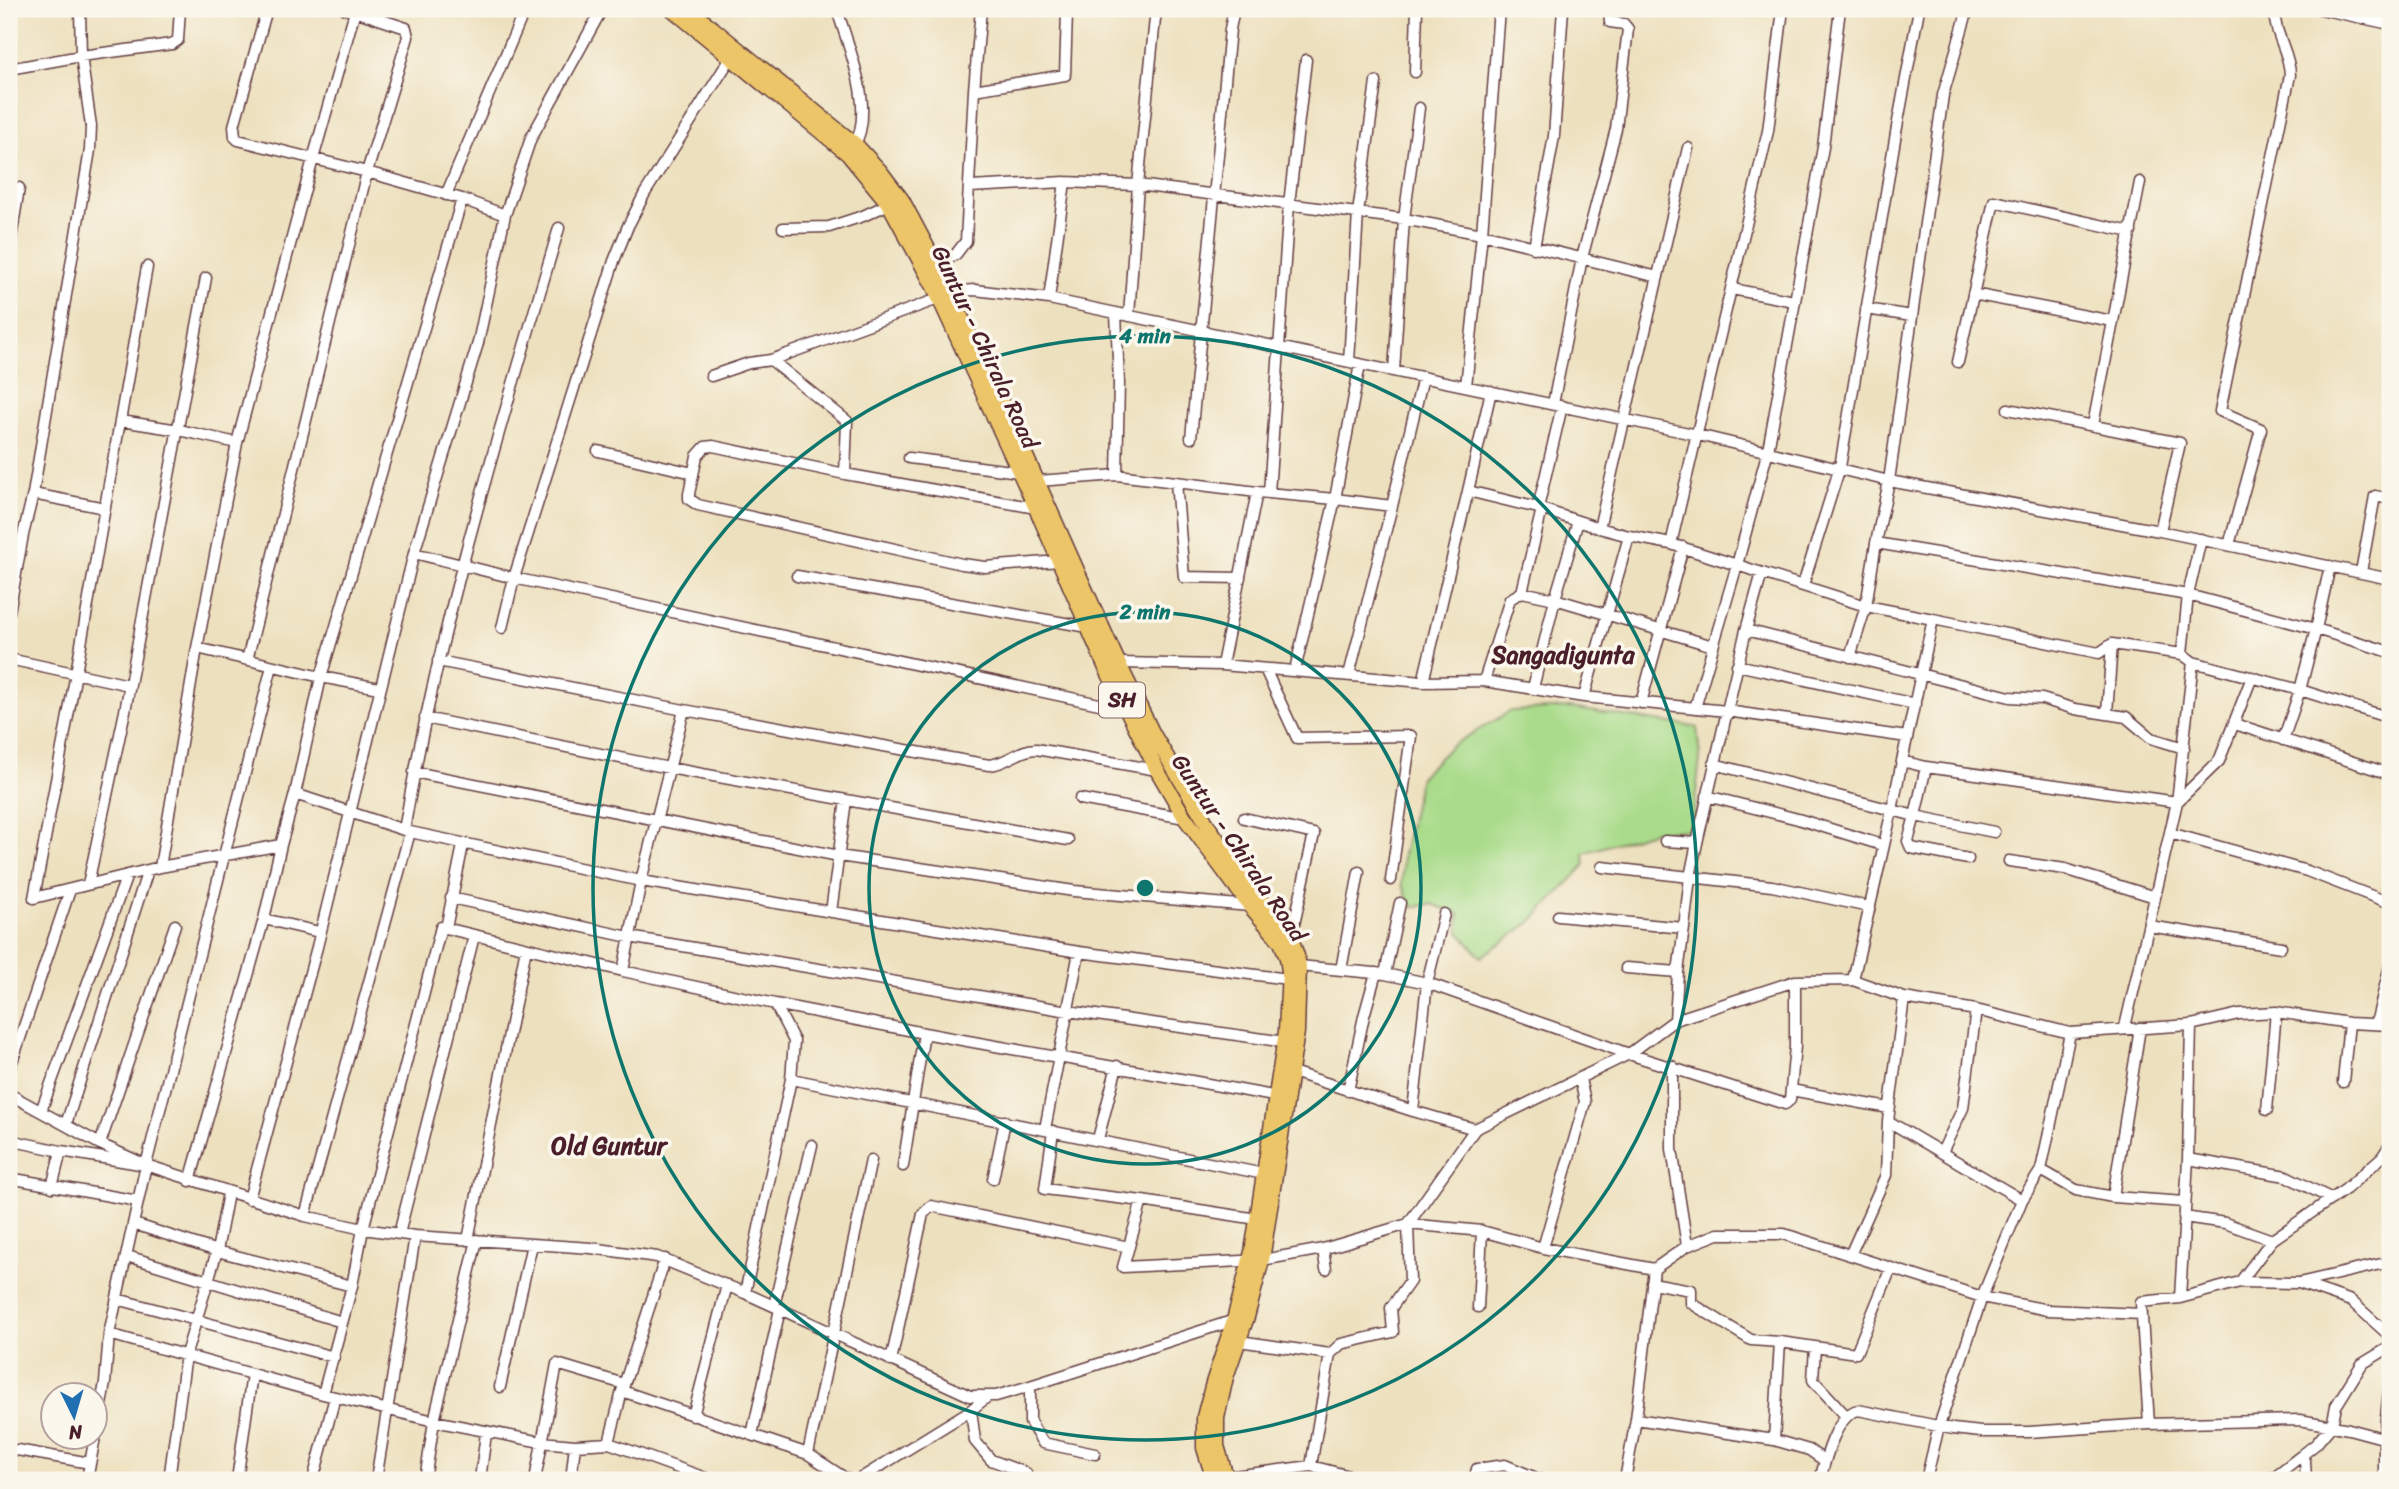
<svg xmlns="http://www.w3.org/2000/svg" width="2399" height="1489" viewBox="0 0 2399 1489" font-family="Sriracha,sans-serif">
<rect width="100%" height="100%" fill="#fbf7ec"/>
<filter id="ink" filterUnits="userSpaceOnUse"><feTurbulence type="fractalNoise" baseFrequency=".0143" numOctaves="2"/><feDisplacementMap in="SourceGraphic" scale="14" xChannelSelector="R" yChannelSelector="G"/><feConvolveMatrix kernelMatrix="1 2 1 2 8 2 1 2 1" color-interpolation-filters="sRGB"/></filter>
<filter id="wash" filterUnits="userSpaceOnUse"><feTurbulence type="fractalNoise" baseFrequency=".00686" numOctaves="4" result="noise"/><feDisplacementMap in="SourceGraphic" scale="28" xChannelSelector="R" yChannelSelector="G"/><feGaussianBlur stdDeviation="1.57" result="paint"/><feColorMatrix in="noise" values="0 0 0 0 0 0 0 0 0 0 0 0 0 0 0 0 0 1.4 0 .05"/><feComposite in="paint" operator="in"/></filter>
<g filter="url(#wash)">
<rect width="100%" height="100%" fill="#ede0be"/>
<path fill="#a9db8a" stroke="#7a7d5a" stroke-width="2" d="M1570,708L1697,727L1700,758L1692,830L1655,831L1584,853L1585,865L1531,922L1481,957L1459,932V914L1432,904L1411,907L1402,885L1403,855L1420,777L1451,746L1511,711Z"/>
</g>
<g filter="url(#ink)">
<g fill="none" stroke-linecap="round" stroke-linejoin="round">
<defs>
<path id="minor" d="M267,9L234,126L235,137L238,140L367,172L462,199L505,215
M837,9C848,48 877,110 853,148
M1783,9L1768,131L1671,544L1737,565L1768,450L1823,147L1840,9
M2320,9L2390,24
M9,69L81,56L172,44L178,40L180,9
M1415,72L1417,9
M974,90L981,9
M970,187L1065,182L1138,185L1404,219L1482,234L1499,9
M446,195L525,9
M783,228L829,227L863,216L889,204
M1534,248L1554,136L1563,9
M9,251L19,188
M937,266L956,254L966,241L974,90L1065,75L1067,12
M147,267L76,673L34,898L160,867L281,845
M1732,289L1794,301
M1973,294L2112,321
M1049,299L1065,182
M1866,309L1912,316
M1116,313L1119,383L1117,475
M1129,316L1138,185L1156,9
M771,360L847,421L845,474
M1349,362L1358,213L1376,82
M1958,362L1994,201L2131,232
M1394,371L1404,219L1419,108
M711,376L749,363L771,360L960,291L975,290L1049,299L1698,435L1889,481L2160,531L2390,579
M1466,386L1482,234L1658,277
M1491,391L1468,491L1538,508
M1553,404L1582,258L1616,129L1628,29L1624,24L1610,22L1609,9
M1562,406L1538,508L1599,528
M2008,409L2180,443L2160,531
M121,421L179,430L237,443
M2093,425L2140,182
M1191,438L1230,29L1234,9
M598,451L693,473
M909,458L1019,472
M1038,481L1117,475L1176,482L1184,577L1240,578
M1176,482L1257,492
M1269,493L1289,204L1306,60
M33,494L105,508
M1392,506L1423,377
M1036,508L845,474L713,446L705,447L697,456L689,494V499L698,505L962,564L985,567L1059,561
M1629,536L1599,528L1688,148
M1876,543L1889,481L1943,95L1968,9
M2229,545L2261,429L2220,411L2290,75C2290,52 2272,31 2275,9
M414,553L514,578L1127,710
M2330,566L2316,629L2390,652
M2361,572L2375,496L2390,499
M1762,573L1746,630L1727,711L1907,737
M797,576L1088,627
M1803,585L1840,467L1897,127L1919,9
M1522,592L1542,509
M9,612L23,535L33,494L90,150L91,126L81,56L80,9
M1933,619L2099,653L2112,644L2182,654L2193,662L2177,802
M502,628L514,578L614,261L628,226L645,193L730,59
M1746,630L2010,697L2042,699L2075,709L2126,717L2151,738L2184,748
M197,648L321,677L379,688
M2182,654L2188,595L2201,539
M1850,657L1866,606L1933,619L1902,761
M9,659L129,685
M247,660L367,172L408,37L406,28L355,11L356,9
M438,661L684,710L989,765C1007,764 1019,749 1036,749L1157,770
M1119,663L1222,665L1423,682L1484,681L1584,697L1727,711L1697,843
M1222,665L1257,492L1335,499L1360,364
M1737,665L1915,704
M1265,669L1297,738L1411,736L1391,880
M1295,670L1335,499L1392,506L1349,675
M1484,681L1510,599L1522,592L1555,599L1578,521
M1423,682L1468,491
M1533,688L1555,599L1713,646
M1584,697L1629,536L1671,544
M1641,703L1683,547
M1695,708L1737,565L1866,606L1876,543L2188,595L2316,629L2300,690L2193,662
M2107,713L2112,644
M425,718L669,768L1068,840
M2235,724L2390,774
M2283,740L2300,690L2390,718
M1714,764L1892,810L1853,980
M1926,767L1915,816L1892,810L1902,761L1926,767L2177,802L2125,1027
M414,772L839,856L1074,891L1250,906
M295,794L410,832L641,881L1079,952L1296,980
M1707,796L1798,819L1882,845
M1080,799L1185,818
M2177,802L2219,761L2252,677
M1244,818L1314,834L1291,938
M404,830C439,626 500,427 559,228
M2170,833L2307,871L2390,903
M1665,841L1697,843L1690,877L1772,886L1869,907
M1968,859L1911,848L1908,841L1915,816L1994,832
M2009,861L2065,869L2155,897
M160,867L197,648L237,443L313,159L355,11L345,9
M1602,867L1690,877L1684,928
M88,884L125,711L206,278
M451,898L629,937L1068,1011L1285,1042
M831,912L846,800
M1444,914L1427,983L1413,1111L1475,1129
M1558,916L1684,928L1678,972
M264,919L319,932
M2149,926L2281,947
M446,928L463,845
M1299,966L1385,974L1427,983L1629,1054L1785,1104L1790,1100L1795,1046V981
M1626,968L1678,972L1675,1020
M1341,970L1359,872
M623,971L641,881L684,710
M1385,974L1400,903
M775,1004L924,1033
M2376,1024L2390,965
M1672,1066V1149L1687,1246
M9,1071L70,890
M1292,1072L1413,1111
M791,1079L1264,1174
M2343,1082L2349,1023
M1791,1090L1889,1108
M1348,1091L1364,1016L1376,973
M9,1094L100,1144L146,1165L305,1216L363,1229L415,1236L591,1248L657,1257L745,1293L970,1396H996L1030,1386L1238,1319
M2267,1110L2276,1012
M41,1111L127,875
M1888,1121L2022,1200
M66,1124L148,870
M1045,1129L1079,952
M1053,1131L1045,1189L1142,1201L1257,1219
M1098,1139L1117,1066
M9,1140L61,1151
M100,1144L175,925
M1942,1152L1963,1108L1976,1010
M2188,1159L2286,1176L2332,1199
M903,1166L924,1033C1042,1055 1159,1074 1277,1097
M2041,1170L2076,1190L2113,1197L2140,1028
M9,1178L138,1201
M993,1179L1005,1121
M190,1181L264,919L281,845L295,794L321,677L462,199
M52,1187L61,1151L146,1165L272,666
M2113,1197L2185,1202
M249,1199L317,947L414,553L478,343L505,215L531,138L602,9
M1142,1201L1123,1267L1262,1260L1323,1249L1408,1224L1475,1129L1629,1054L1675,1020L1795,981L1853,980L1904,998L1976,1010L2070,1033L2191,1025L2239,1014L2276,1012L2349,1023L2390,1025
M305,1216L410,832
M2184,1217L2225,1223L2272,1240
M134,1224L217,1251L352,1286
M399,1234L474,936
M468,1240L526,948
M1543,1248L1585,1102L1580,1079
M1323,1249L1326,1269
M1850,1255L1886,1175L1888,1121L1904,998
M127,1256L342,1322
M2240,1282L2272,1240L2346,1189L2382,1157L2390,1145
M1652,1283L1691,1290V1303L1751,1340L1780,1342
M2299,1283L2390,1262
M2180,1298L2188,1159L2191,1025
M117,1299L334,1357
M774,1306L812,1145
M1478,1307L1482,1231
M109,1334L323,1394L434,1421L477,1240
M1239,1341L1330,1354
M1815,1347L1813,1380L1846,1416
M891,1361L923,1214L931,1206L1129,1247
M1030,1386V1422L1043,1443L1095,1454
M500,1387L532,1244
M623,1388L665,1259
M323,1394L352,1286L363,1229L441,927L623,971L775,1004L794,1041L791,1079L745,1293
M971,1410L975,1441L991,1460L1026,1473
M693,1416L727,1285
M1636,1419L1774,1440L1809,1450L1825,1461
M2149,1424L2141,1302L2180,1298L2240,1282L2299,1283L2351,1301L2390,1336
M752,1435L780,1309
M1774,1440L1780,1342L1856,1353L1891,1268
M609,1443L622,1391L808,1454L848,1480
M9,1452L17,1450L90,1463
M808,1454L871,1160
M2301,1456L2316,1444L2332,1425L2336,1406L2362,1364L2390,1347
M1311,1466L1330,1354L1341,1344L1393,1332L1391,1308L1410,1281L1408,1224L1482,1231L1543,1248L1654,1269
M1226,1477L1311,1466L1365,1480
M87,1480L105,1383L109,1334L146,1165
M169,1480L186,1354L217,1251L228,1193
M237,1480L252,1374
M313,1480L335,1397
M376,1480L415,1236
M425,1480L434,1421L541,1442L575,1445L609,1443L711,1480
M480,1480L486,1433
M535,1480L557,1364L624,1384
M571,1480L575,1445
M858,1480L971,1410L987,1397
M1474,1480L1477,1469L1505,1465L1541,1480
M1625,1480L1636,1419L1654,1269L1687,1246L1718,1234H1784L1982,1297L2048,1310L2142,1314
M1820,1480C1825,1460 1836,1415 1858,1410L1953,1429L1981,1432H2029L2149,1424L2300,1420L2349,1429L2390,1440
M1926,1480L1939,1426L1982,1297L2022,1200L2041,1170L2070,1033
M2270,1480L2301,1456L2305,1461L2306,1480
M2384,1480V1438L2390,1379"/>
<path id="major" d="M672,9L848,154L889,204L934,287L1036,508L1105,666L1157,770L1185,818L1250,906L1281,942L1287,958L1289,971L1286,1031L1252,1252L1234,1320L1213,1383L1204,1417V1448L1214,1480
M689,9L856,145L880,171L902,200L936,264L1004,407L1116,658L1153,734L1210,829L1261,900L1282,925L1291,938L1297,956L1299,966L1297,1032L1262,1260L1247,1317L1226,1377L1217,1418V1446L1227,1480"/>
</defs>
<use href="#minor" stroke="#623c41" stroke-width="13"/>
<use href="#major" stroke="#623c41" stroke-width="17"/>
<use href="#minor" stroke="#fff" stroke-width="10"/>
<use href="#major" stroke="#edc569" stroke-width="14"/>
</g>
</g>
<g fill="none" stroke="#0f766e" stroke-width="3.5">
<circle cx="1145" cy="888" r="276"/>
<circle cx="1145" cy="888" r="552"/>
</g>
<g text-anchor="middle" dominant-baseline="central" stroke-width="7" stroke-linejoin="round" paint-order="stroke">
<rect fill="#fbf7ec" stroke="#7f6065" stroke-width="2" x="1099" y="682.5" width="46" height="35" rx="5"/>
<g font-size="21" font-weight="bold" fill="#4a1f2b">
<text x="1122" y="700">SH</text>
</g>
<g font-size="23" fill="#4a1f2b" stroke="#fbf7ec">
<text transform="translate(985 347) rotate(65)">Guntur - Chirala Road</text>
<text transform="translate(1239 848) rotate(56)">Guntur - Chirala Road</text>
</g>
<g font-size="24" font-weight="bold" fill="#4a1f2b" stroke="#fbf7ec">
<text x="1563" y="655">Sangadigunta</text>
<text x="609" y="1146">Old Guntur</text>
</g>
</g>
<circle cx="1145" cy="888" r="10" fill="#0f766e" stroke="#fbf7ec" stroke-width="3.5"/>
<g font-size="21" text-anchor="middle" font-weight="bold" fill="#0f766e" stroke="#fbf7ec" stroke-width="7" stroke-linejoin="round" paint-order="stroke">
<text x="1145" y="343">4 min</text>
<text x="1145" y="619">2 min</text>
</g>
<rect width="2399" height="1489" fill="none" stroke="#fbf7ec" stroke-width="35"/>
<g transform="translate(74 1416) rotate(175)"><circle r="33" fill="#fbf7ec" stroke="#b4a19f" stroke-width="2"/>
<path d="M0-5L12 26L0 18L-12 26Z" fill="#1f6fb2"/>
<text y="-10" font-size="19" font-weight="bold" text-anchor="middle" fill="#4a1f2b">N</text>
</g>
</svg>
